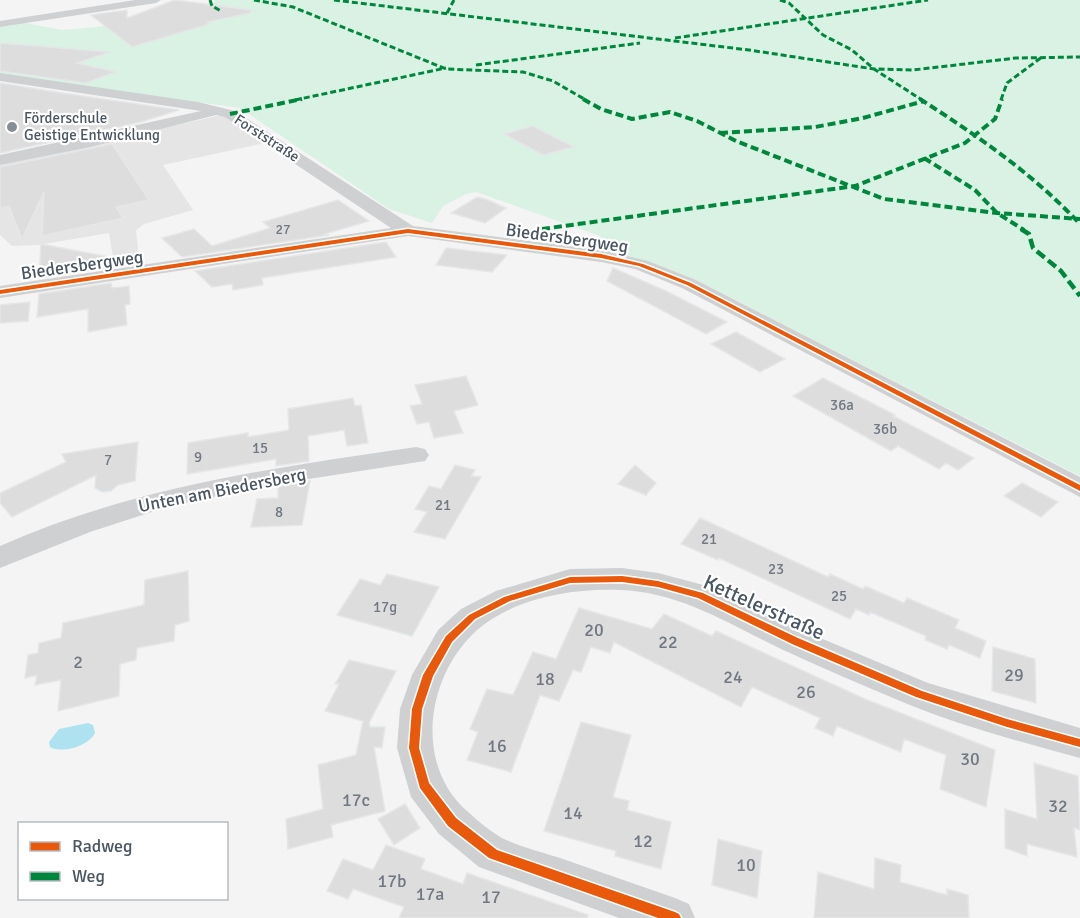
<svg xmlns="http://www.w3.org/2000/svg" width="1080" height="918" viewBox="0 0 1080 918" font-family="Signika,sans-serif">
<rect width="100%" height="100%" fill="#f4f4f4"/>
<path fill="#e6e5e6" d="M221,115L230,116L265,143L163,165L193,210L144,224L136,230L139,261L114,264L109,233L38,245L12,246L0,235V165Z"/>
<path fill="#d9f2e3" d="M215,0H1080V476L698,281L650,262L590,248L600,236L476,192L466,194L443,206L432,223L389,209L240,108L0,74V27L26,23L62,30L98,27L213,4Z"/>
<path fill="#aee2f0" d="M88,723L93,725L95,733C88,746 63,754 50,747L49,742L59,729Z"/>
<path fill="#ddddde" stroke="#e5e6e7" stroke-width="1.5" d="M175,0L251,10V13L207,22L210,24L132,47L91,15L127,10V18Z
M0,43L110,52L77,63L116,72L86,83L0,71Z
M0,83L62,93L179,110L141,122L0,153Z
M533,126L574,147L543,155L504,134Z
M112,144L149,200L116,207L123,218L42,236L44,192L22,239L9,206L0,208V167Z
M477,197L488,200L506,208L485,223L451,213Z
M338,200L369,221L325,234L329,235L182,257L162,238L194,229L212,246L270,228L263,222Z
M386,242L396,257L262,278L263,285L233,290L232,284L212,287L195,271Z
M41,244L109,257L110,267L39,278Z
M446,248L507,255L492,272L436,265Z
M613,268L666,291L727,322L706,334L607,281Z
M111,283L112,288L129,286L130,304L125,305L127,325L88,332V309L37,317L39,294Z
M30,302L28,321L0,323V305Z
M736,332L785,359L760,372L711,344Z
M466,376L478,405L454,411L463,433L434,438L429,422L417,424L410,406L422,404L415,385Z
M823,378L895,415L893,416L974,458L958,470L946,463L939,469L898,446L891,451L793,396Z
M353,398L355,406L361,405L368,443L347,446L344,430L308,436L309,461L276,466V459L187,474L188,443L248,433V437L289,430L288,409Z
M138,442L135,481L118,485L111,491L102,492L95,488L96,475L12,517L0,503V493L66,462L62,454Z
M455,465L475,470L471,476L481,477L445,539L414,532L427,512L415,509L429,486L441,489Z
M635,465L656,483L646,495L618,484Z
M310,481L302,525L251,527L257,499L278,498V486Z
M1022,483L1058,502L1041,517L1004,496Z
M700,518L828,577L830,574L863,589L865,586L904,603L907,598L959,620L955,628L986,641L980,658L949,645L947,649L925,640L926,636L870,612L869,615L856,609L850,619L719,558L718,560L681,544Z
M188,571L189,621L175,625L174,641L137,648L136,660L120,664L119,696L58,711L61,680L35,685L37,675L25,678L28,655L38,653L39,643L61,638L63,623L144,605L145,580Z
M387,574L439,587L412,636L337,615L360,579L380,585Z
M579,608L652,629L664,614L712,636L716,631L865,699L995,750L986,807L940,789L946,755L904,739L901,752L837,726L833,736L815,728L820,718L752,687L741,707L614,642L610,653L591,647L581,672L573,670L559,701L540,695L511,772L467,760L478,732L470,729L487,689L513,695L533,652L556,659Z
M993,647L1035,659L1036,703L992,691Z
M349,660L396,671L369,723L370,727H385L382,748L374,747L385,811L331,825L333,837L288,849L286,819L323,809L318,765L356,755L363,721L325,711L339,684H335Z
M581,722L631,735L613,797L629,801L627,810L671,822L661,869L615,856L616,851L544,831Z
M1034,763L1078,776L1080,830L1074,828L1077,857L1027,844V856L1005,848V809L1037,819Z
M405,804L420,828L394,845L378,819Z
M718,839L762,851L757,898L712,885Z
M386,845L425,859L421,869L463,884L467,873L588,915L587,918H399L404,907L353,889L348,899L327,891L343,859L373,870Z
M875,858L901,865L900,882L947,895V889L968,895L969,918H814L818,872L874,889Z"/>
<g fill="none" stroke-linecap="round" stroke-linejoin="round">
<path fill="#ced0d2" fill-rule="evenodd" d="M135,0H161L156,3L0,27V21Z
M0,73L198,102L235,111L413,226L601,250L648,261L696,280L1080,477V497L682,288L635,269L601,262L408,236L0,298V286L391,228L225,117L216,115L90,147L0,165V155L201,111L0,81Z
M416,447L425,449L429,455L425,461L257,487L164,508L90,532L0,568V546C133,487 273,468 416,447Z
M622,568L658,573L711,587L806,632L928,683L1080,728V758C1021,742 961,726 905,703C864,686 822,668 781,649C729,624 680,592 620,590C575,588 519,597 482,626C427,670 412,763 467,811C478,821 493,834 506,840C524,848 544,853 563,859C600,872 638,885 675,898L689,904L695,918H619L479,867L439,834L411,797L397,748L400,709L412,675L438,630L461,609L496,591L570,569Z"/>
<path stroke="#00873e" stroke-width="3" stroke-dasharray="6 3" stroke-linecap="butt" d="M210,0L212,6L221,11
M254,0L293,7L446,69L523,72L553,81L586,100
M334,0L749,50L874,69L913,70L1016,58L1080,57
M780,0L789,3L823,35L852,50L874,69L922,100
M447,13L454,0
M675,38L928,0
M476,65L640,43
M295,100L446,68
M1001,100L1007,83L1042,57"/>
<path stroke="#00873e" stroke-width="4" stroke-dasharray="8 4" stroke-linecap="butt" d="M583,99L601,109L632,119L670,112L697,121L736,141L884,199L997,213L1080,219
M920,99C976,135 1032,173 1078,222
M230,114L302,99
M720,133L815,127L863,118L924,101
M924,158L975,190L997,213L1024,230
M542,229L855,186L965,143L995,119L1002,99"/>
<path stroke="#00873e" stroke-width="4.5" stroke-dasharray="10 4.5" stroke-linecap="butt" d="M1021,229L1029,234L1033,248L1061,271L1080,296"/>
<defs>
<path id="cycleway" d="M408,229L601,254L643,264L691,283L1080,485V491L687,285L639,266L601,258L408,233L0,294V290Z
M622,576L658,581L703,593L798,638L922,691L1007,719L1080,739V747L1007,727L916,697L792,644L698,598L658,587L622,582L570,583L510,601L475,619L452,642L433,676L422,709L419,748L429,783L456,818L497,850L675,912L679,914L681,918H658L489,858L448,826L420,788L409,748L412,709L423,675L446,636L469,615L504,597L570,577Z"/>
</defs>
<use href="#cycleway" stroke="#fff" stroke-width="3"/>
<use href="#cycleway" fill="#e8590c" fill-rule="evenodd"/>
</g>
<circle fill="#868d94" stroke="#fff" stroke-width="2" cx="12" cy="127" r="6"/>
<g text-anchor="middle" dominant-baseline="central" stroke-width="4.5" stroke-linejoin="round" paint-order="stroke">
<g font-size="14" fill="#707881">
<text x="283" y="229">27</text>
</g>
<g font-size="15" fill="#4a5661" stroke="#fff" text-anchor="start">
<text x="24" y="118">Förderschule<tspan x="24" dy="17">Geistige Entwicklung</tspan></text>
</g>
<g font-size="15" fill="#4a5661" stroke="#fff">
<text transform="translate(267 138) rotate(33)">Forststraße</text>
</g>
<g font-size="15" fill="#707881">
<text x="842" y="405">36a</text>
<text x="885" y="429">36b</text>
<text x="260" y="448">15</text>
<text x="198" y="457">9</text>
<text x="108" y="460">7</text>
<text x="443" y="505">21</text>
<text x="279" y="512">8</text>
<text x="709" y="539">21</text>
<text x="776" y="569">23</text>
<text x="839" y="596">25</text>
<text x="385" y="607">17g</text>
</g>
<g font-size="18" fill="#4a5661" stroke="#fff">
<text transform="translate(567 238) rotate(8)">Biedersbergweg</text>
<text transform="translate(82 265) rotate(-8)">Biedersbergweg</text>
<text transform="translate(222 490) rotate(-11)">Unten am Biedersberg</text>
</g>
<g font-size="18" fill="#707881">
<text x="594" y="630">20</text>
<text x="668" y="642">22</text>
<text x="78" y="662">2</text>
<text x="1014" y="675">29</text>
<text x="733" y="677">24</text>
<text x="545" y="679">18</text>
<text x="806" y="692">26</text>
<text x="497" y="746">16</text>
<text x="970" y="759">30</text>
<text x="356" y="800">17c</text>
<text x="1058" y="806">32</text>
<text x="573" y="813">14</text>
<text x="643" y="841">12</text>
<text x="746" y="865">10</text>
<text x="392" y="881">17b</text>
<text x="430" y="894">17a</text>
<text x="491" y="897">17</text>
</g>
<g font-size="21" fill="#4a5661" stroke="#fff">
<text transform="translate(764 607) rotate(24)">Kettelerstraße</text>
</g>
</g>
<rect x="18" y="822" width="210" height="78" fill="#ffffff" stroke="#b7bbc0" stroke-width="1.5"/>
<rect x="30" y="842" width="30" height="9" fill="#e8590c" stroke="#b7bbc0" stroke-width="1.5"/>
<text x="72" y="852" font-size="18" fill="#4a5661">Radweg</text>
<rect x="30" y="872" width="30" height="9" fill="#00873e" stroke="#b7bbc0" stroke-width="1.5"/>
<text x="72" y="882" font-size="18" fill="#4a5661">Weg</text>
</svg>
